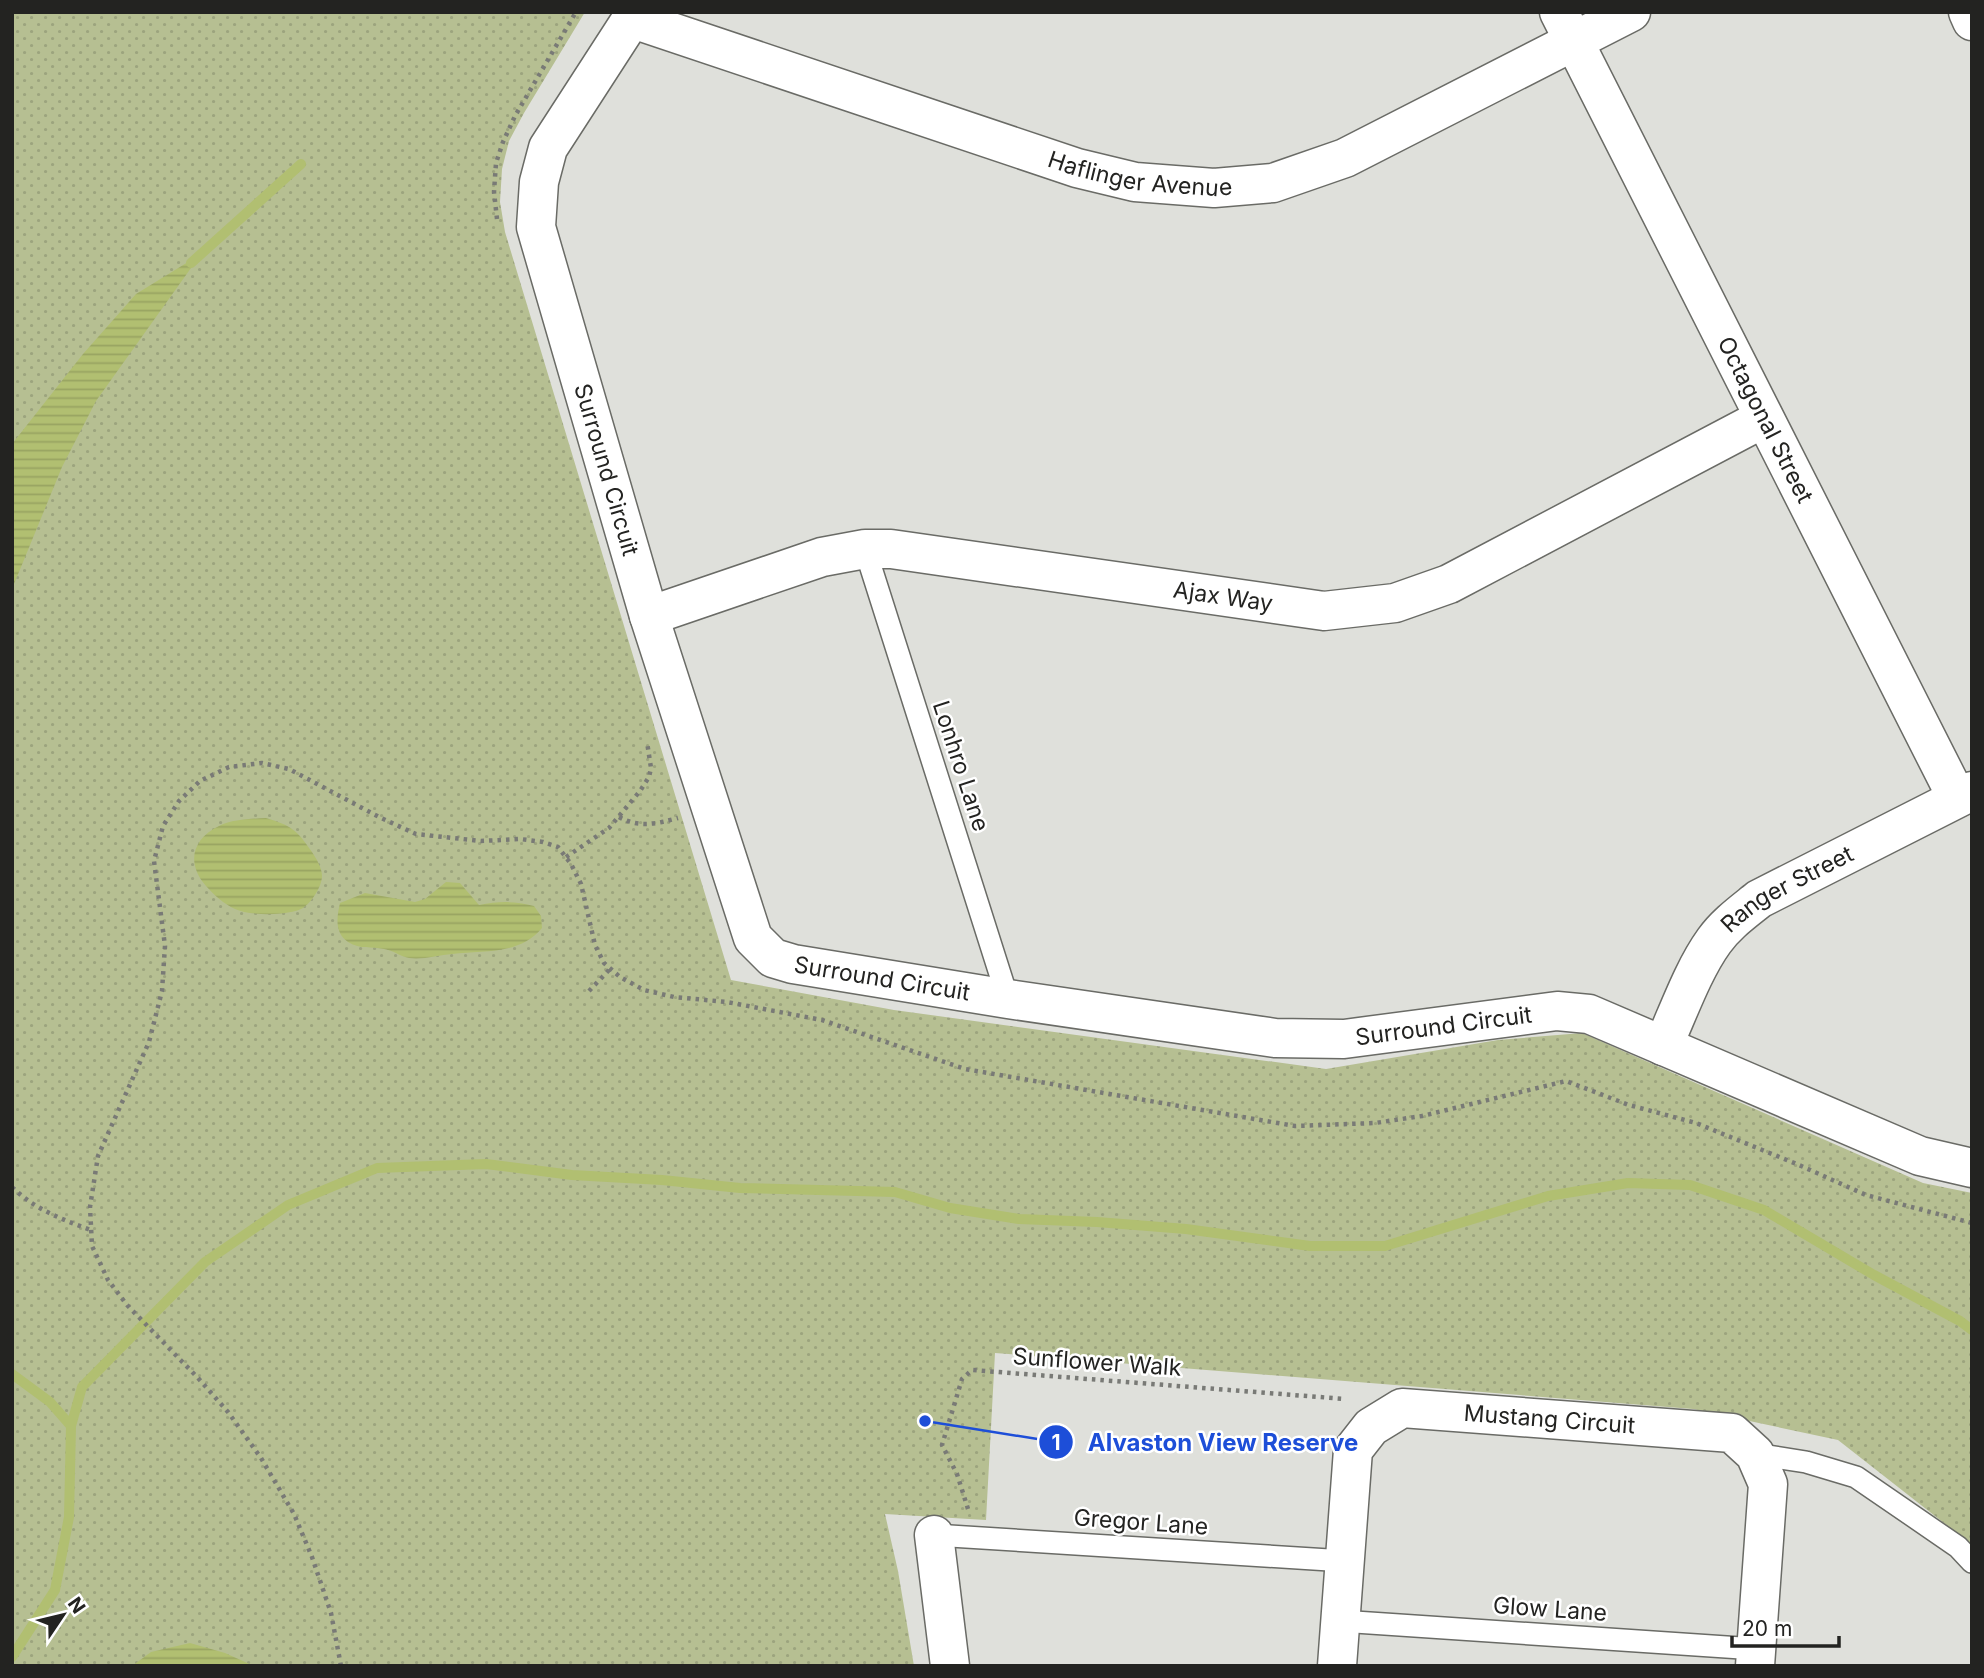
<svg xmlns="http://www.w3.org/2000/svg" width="1984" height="1678" viewBox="0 0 1984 1678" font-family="Inter,sans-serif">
<defs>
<pattern id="park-dots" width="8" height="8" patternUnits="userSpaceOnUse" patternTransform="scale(1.75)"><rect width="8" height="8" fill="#b6bf92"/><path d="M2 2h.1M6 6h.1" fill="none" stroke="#9ca47e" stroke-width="1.8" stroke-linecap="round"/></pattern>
<pattern id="water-rules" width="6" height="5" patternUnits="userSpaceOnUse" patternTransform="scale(1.75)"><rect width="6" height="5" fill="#b1bf71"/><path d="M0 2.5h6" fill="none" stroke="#98a462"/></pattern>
</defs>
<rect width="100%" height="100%" fill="#dfe0db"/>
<path fill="url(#park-dots)" d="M12,12H585L524,113L509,141L502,169L500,202L505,232L731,980L894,1010L1326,1069L1498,1040L1582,1033L1923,1183L1972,1193V1545L1838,1440L1693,1409L995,1353L986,1520L885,1514L898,1571L914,1666H12Z"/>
<path fill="url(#water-rules)" d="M201,254L96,401L62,467L12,589V444L83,354L136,294Z
M266,818C292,826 296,829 312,852C316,858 322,868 322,876C322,886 312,902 303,908C289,916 250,916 235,909C224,904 214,895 206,886C186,863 192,839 219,826C233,819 251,819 266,818Z
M446,882L460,883L479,905C499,901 515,901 534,906L541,916L542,928C520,955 484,950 452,954C439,955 423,960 409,958C401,957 393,950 384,949C371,946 361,950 348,942C334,933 337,916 340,903L365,893L415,902L425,899Z
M190,1643L225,1653L254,1666H132L151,1652Z"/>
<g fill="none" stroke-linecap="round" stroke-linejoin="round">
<path stroke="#b1bf71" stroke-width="10" d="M191,263L301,164
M12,1374L50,1402L71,1426
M12,1657L55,1590L69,1517L71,1426L82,1387L205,1262L288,1205L377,1168L486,1164L572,1175L662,1180L740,1188L895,1192L950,1208L1019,1219L1097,1222L1186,1229L1310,1246H1385L1548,1196L1628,1183L1690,1185L1764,1210L1874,1275L1960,1321L1972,1330"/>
<defs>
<path id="service" d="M865,549L1008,999
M1755,1454L1806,1462L1856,1477L1958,1547L1972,1562
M934,1535L1345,1561
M1340,1621L1756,1649"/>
<g id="minor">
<path id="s1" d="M636,12L548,148L539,182L536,227L649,616L753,938L773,958L793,964L1008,999L1275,1038L1344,1039L1557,1011L1589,1014L1920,1156L1972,1168"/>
<path id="s2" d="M1559,12L1957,798"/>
<path d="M1968,12L1972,21"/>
<path id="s3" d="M633,19L1077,168L1135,182L1214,188L1273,183L1345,158L1631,12"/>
<path id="s4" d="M649,616L822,557L865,549H891L1324,611L1395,603L1449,584L1764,418"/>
<path id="s5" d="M1663,1046C1678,1013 1693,970 1714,941C1726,924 1743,912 1759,899L1972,791"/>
<path d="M934,1535L950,1666"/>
<path id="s6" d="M1337,1666L1353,1450L1371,1427L1402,1408L1732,1433L1755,1454L1768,1484L1755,1666"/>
</g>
</defs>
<use href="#service" stroke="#6a6b66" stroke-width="24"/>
<use href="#minor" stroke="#6a6b66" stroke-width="41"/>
<path stroke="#797a76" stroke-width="4.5" stroke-dasharray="3.5 5" stroke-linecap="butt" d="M497,219L494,192L496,163L503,142L515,116L576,12
M619,817C639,828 656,824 678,818
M566,857L609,828L640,791L649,777L651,768L647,742
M589,991L610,969
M12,1187C34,1209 63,1220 91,1230
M968,1509L957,1474L942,1445L962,1379L972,1370L1345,1399
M341,1666L331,1613L312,1557L294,1514L261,1458L228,1412L198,1378L127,1305L108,1280L92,1246L90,1207L98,1156L149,1042L162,991L165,946L154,861L163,826L179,801L200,781L229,767L262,763L289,769L381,818L416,834L481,841L520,839L543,842L558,847L571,864L581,884L595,945L604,963L620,977L644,990L674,997L727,1002L822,1020L965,1069L1295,1126L1375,1123L1422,1116L1566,1081L1629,1105L1696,1123L1799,1165L1866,1195L1972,1223"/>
<use href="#service" stroke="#fff" stroke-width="21"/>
<use href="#minor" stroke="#fff" stroke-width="38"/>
</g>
<g text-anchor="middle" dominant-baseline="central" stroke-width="5" stroke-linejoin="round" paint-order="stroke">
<g font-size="23" fill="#232321" stroke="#fff">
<text stroke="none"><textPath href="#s3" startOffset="532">Haflinger Avenue</textPath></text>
<text stroke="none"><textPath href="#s2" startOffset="457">Octagonal Street</textPath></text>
<text stroke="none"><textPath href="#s1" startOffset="495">Surround Circuit</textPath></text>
<text stroke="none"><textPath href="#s4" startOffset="588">Ajax Way</textPath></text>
<text transform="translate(961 766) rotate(72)">Lonhro Lane</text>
<text stroke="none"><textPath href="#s5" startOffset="208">Ranger Street</textPath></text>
<text stroke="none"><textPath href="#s1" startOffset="1125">Surround Circuit</textPath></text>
<text stroke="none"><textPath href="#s1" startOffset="1692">Surround Circuit</textPath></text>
<text transform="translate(1097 1362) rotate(4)">Sunflower Walk</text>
<text stroke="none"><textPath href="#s6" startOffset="430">Mustang Circuit</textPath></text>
<text transform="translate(1141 1522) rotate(4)">Gregor Lane</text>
<text transform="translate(1550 1609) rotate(4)">Glow Lane</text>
</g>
</g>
<path fill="none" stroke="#1d4ed8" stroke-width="2.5" d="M925 1421L1056 1442"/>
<g fill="#1d4ed8" stroke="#fff" stroke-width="2.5">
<circle cx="925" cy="1421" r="7"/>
<circle cx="1056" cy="1442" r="18"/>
</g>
<g font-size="21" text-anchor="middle" font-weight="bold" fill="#fff">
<text x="1056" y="1450">1</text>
</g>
<g font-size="24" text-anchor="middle" font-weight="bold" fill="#1d4ed8" stroke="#fff" stroke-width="5" stroke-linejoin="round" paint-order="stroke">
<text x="1223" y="1451">Alvaston View Reserve</text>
</g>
<rect width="1984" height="1678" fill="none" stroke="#232321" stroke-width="28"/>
<g transform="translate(63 1615) rotate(55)" stroke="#ffffff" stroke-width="5" paint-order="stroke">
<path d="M0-5L12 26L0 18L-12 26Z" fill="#232321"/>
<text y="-10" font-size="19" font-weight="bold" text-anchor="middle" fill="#232321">N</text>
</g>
<path d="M1732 1636v10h107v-10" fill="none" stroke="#232321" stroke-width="3.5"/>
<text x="1742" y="1636" font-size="21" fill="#232321" stroke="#ffffff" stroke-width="5" paint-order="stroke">20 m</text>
</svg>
